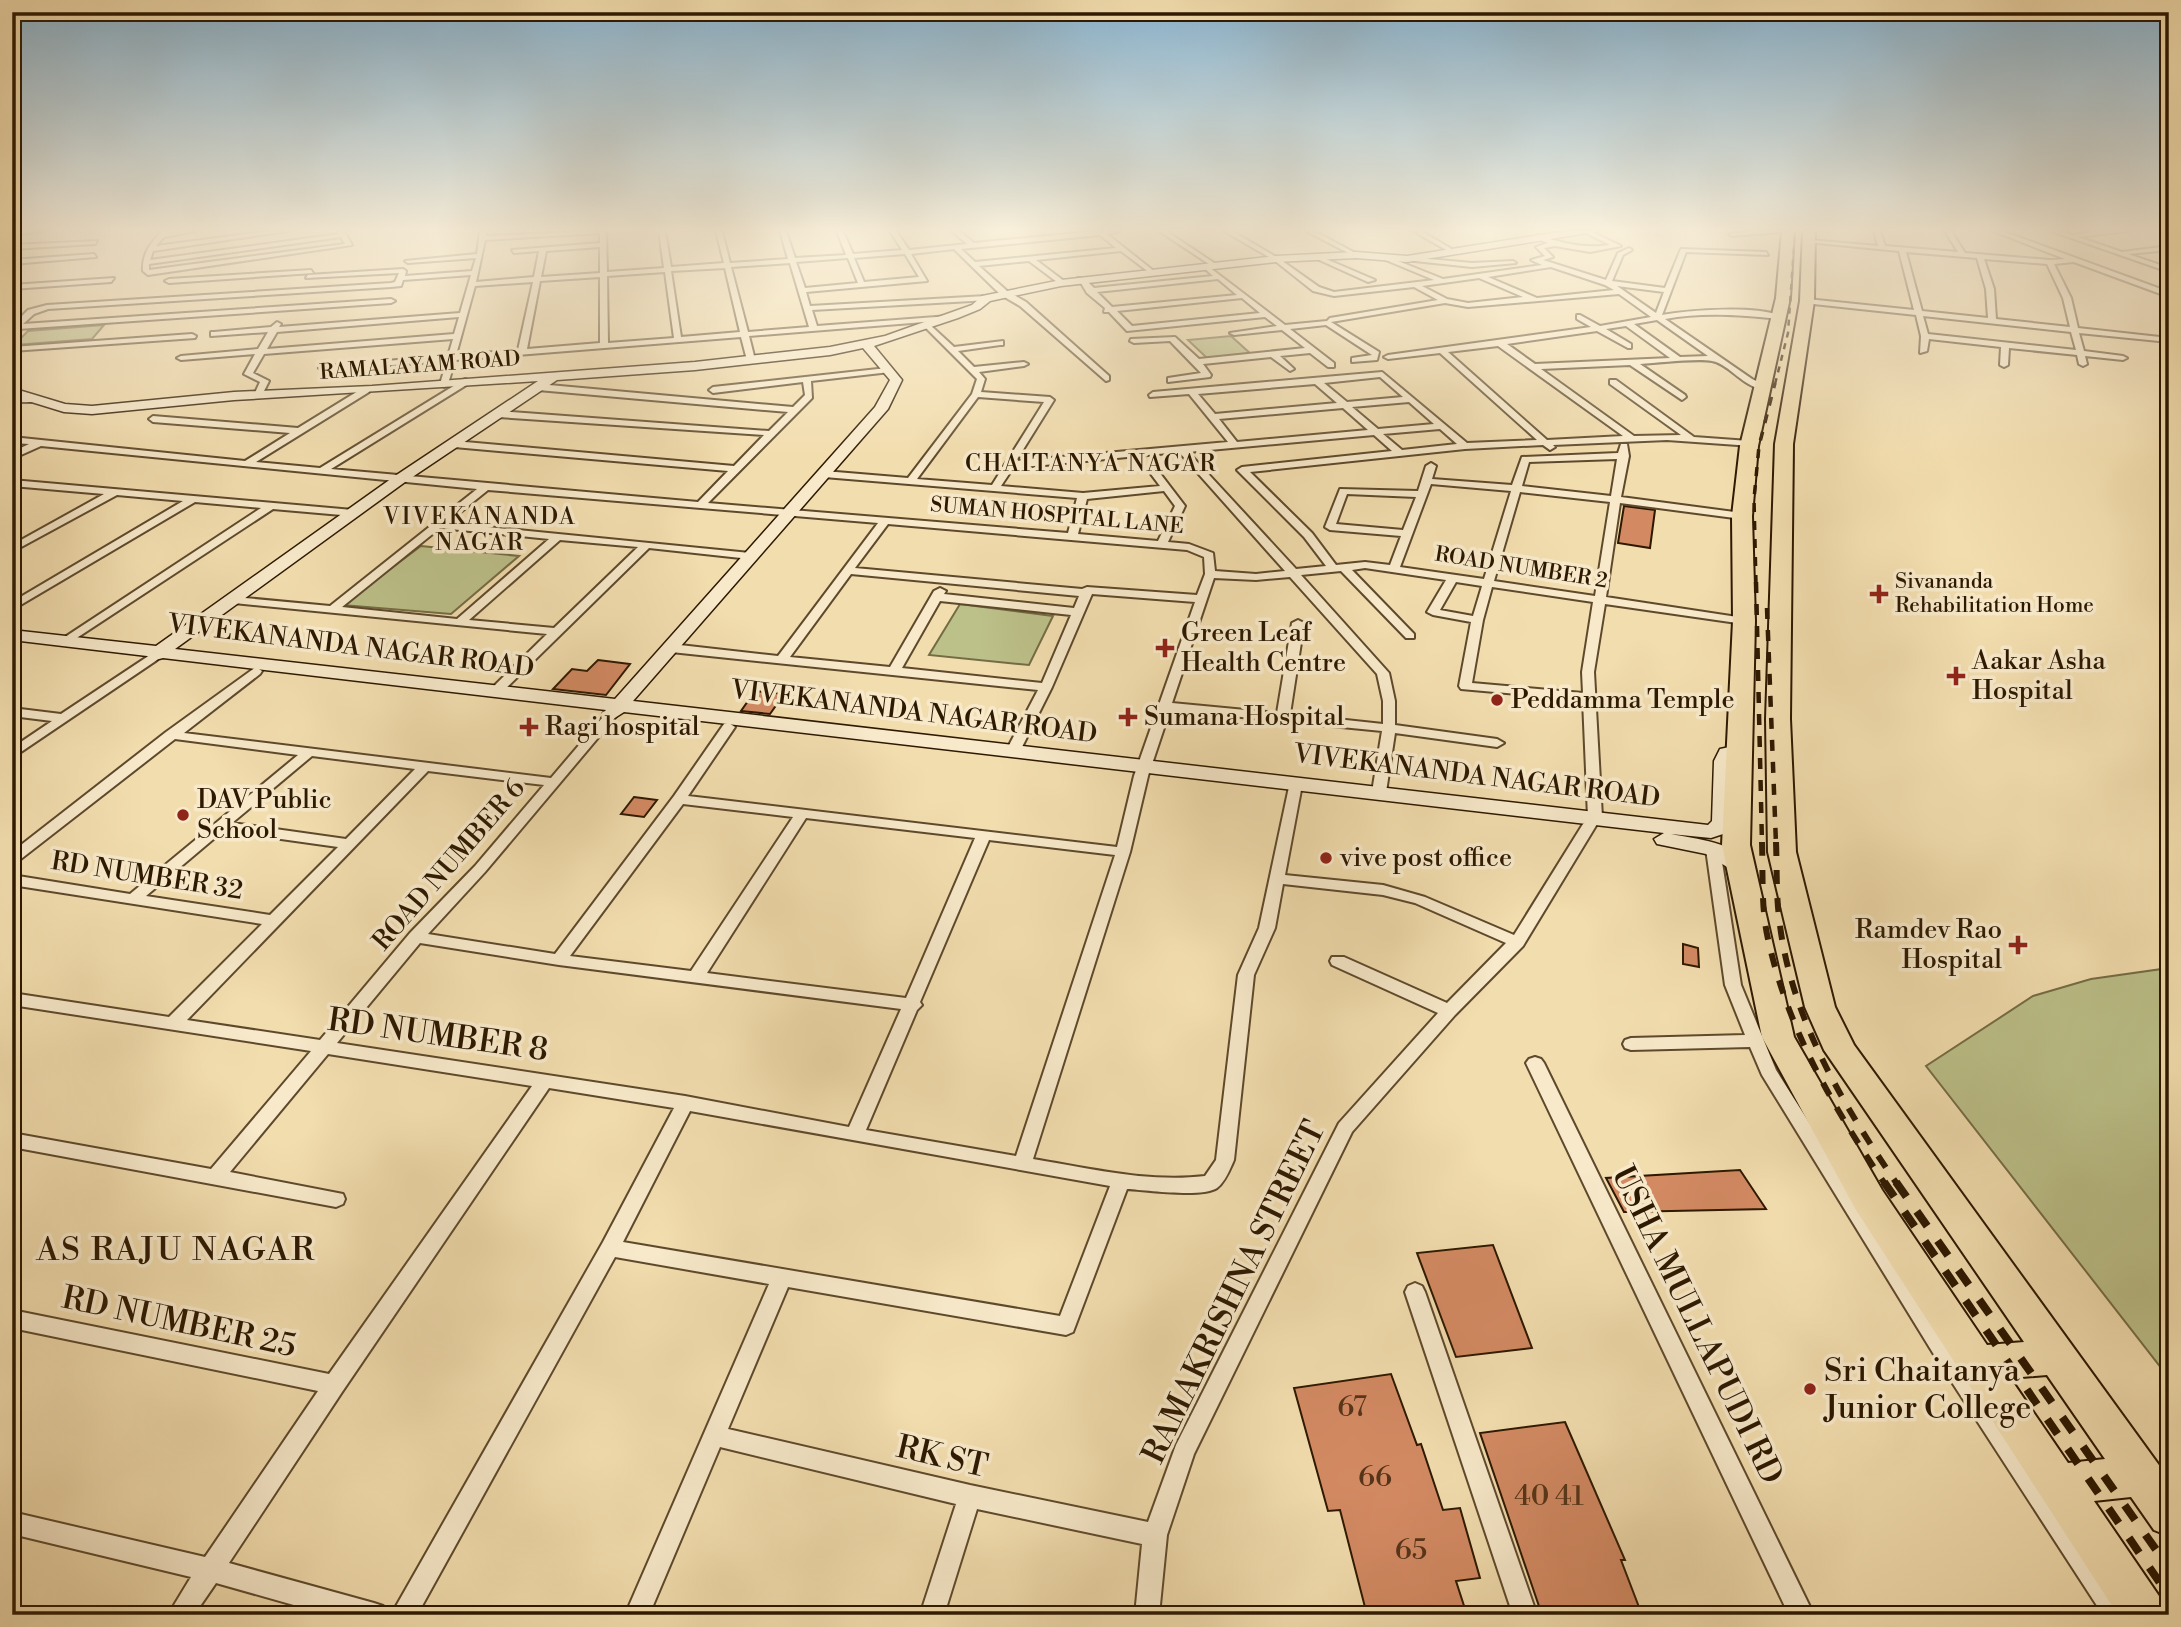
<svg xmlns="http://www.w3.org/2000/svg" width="2181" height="1627" viewBox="0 0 2181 1627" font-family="'Libre Bodoni',serif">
<rect width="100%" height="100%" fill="#f2ddae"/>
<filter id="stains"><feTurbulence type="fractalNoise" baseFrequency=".00286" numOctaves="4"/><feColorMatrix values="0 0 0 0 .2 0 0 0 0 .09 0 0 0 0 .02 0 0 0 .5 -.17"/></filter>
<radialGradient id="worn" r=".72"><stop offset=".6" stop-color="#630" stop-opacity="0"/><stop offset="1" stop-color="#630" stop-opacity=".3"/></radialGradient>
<path fill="#bcc089" stroke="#746c44" stroke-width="2" d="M104,325L92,339L14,345L28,331Z
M1231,336L1252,355L1208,359L1188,340Z
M421,546L519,556L451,614L342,605Z
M960,604L1053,616L1029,665L929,655Z
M2169,968V1378L1926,1066L2033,996L2091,979Z"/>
<path fill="#d38a63" stroke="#2d1800" stroke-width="2" d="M1624,506L1655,510L1650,548L1618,543Z
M598,660L630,664L606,695L553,689L572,669L587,671Z
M755,691L784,694L770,714L741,711Z
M634,797L657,800L644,817L621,814Z
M1683,944L1698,948L1699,967L1683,964Z
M1740,1170L1766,1209L1624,1212L1606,1178Z
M1493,1245L1532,1348L1456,1357L1417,1253Z
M1391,1374L1417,1445L1421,1444L1443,1510L1460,1508L1480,1578L1456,1581L1467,1615H1367L1340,1510L1328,1511L1294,1388Z
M1565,1422L1625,1560H1621L1642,1615H1542L1480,1433Z"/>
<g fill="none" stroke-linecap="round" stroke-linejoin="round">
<defs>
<path id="street" d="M12,231H43L12,235Z
M162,231H196L164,237L156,246L270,231H288L153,251L150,260L339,234L338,231H344L352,245L148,275L143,271C142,254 150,244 162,231ZM341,237L345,244L149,270V264Z
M480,231H486V236L606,231L607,272L664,268L659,231H665L671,267L724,263L716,231H722L730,263L788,259L780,231H786L795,258L846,255L837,231H843L853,254L902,250L890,231H896L909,250L967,244L952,231H959L974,243L1098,231H1121L1107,234L1155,272L1150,273L1121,251L1036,260L1064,281L1061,285L1029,261L979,266L1007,291L1026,302L1109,376V380L1106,381L1020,306L1001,295L954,249L911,254L927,281L806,292L810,306L986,296L990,298L989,300L812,310L817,326L949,316L953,318L949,320L749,336L755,360L751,362L747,360L741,337L455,360L448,384L444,387L440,384L447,361L323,370L319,368L323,366L448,356L453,339L264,354L253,373L269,381L262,395L258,398L254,395L260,382L244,374L255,354L181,360L177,358L181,356L258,349L268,332L211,336V332H214L271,327L277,322L281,324L279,327L460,313L471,275L403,280L401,286L391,287L48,309L34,314L23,324L391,299L395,301L391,303L18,329L12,333V326L28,310L47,305L391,283L395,282L399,273L306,278L308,275L403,269L406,271L405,276L472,271L476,258L408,263L405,261L477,254ZM600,233V243L512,250L514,253L539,251L534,277L476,282L485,240ZM1100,235L1116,248L975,262L961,249ZM600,247V273L541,277L546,251ZM905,254L919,277L864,282L854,258ZM848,258L858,283L805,288L796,262ZM790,263L809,327L748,332L731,267ZM725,268L740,332L681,337L671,271ZM665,272L674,338L608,343L607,276ZM600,277V343L527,349L540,281ZM533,282L518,350L456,355L475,286ZM459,317L454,334L267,349L277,332Z
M1159,231H1166L1217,265L1212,266Z
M1224,231H1232L1278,258L1319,287L1334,292L1434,280L1381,258L1383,255L1443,279L1542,265L1531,260L1545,256L1536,247L1548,243L1535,238L1537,235C1562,243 1583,249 1610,245L1584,232L1590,231L1621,246L1590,252L1555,246L1544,248L1553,257L1543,260L1606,280L1618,253L1629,248L1632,250L1623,255L1612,281L1665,288L1681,249L1766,252L1768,255L1686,252L1662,315C1689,310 1760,305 1783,317L1779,319C1740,315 1703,312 1665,319L1752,379L1765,385V389C1744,389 1730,364 1712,361C1696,358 1659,363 1640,364L1685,395L1686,397L1682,400L1630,365L1541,369L1634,436L1681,435L1610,384V380H1616L1694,437L1749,441L1754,444L1752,446L1667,440L1553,445L1555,447L1550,450L1543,445L1465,449L1250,472L1312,533L1336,565L1365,562L1390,565L1401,536L1330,530L1325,527L1340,489L1418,491L1426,466L1431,463L1436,466L1432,479L1512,485L1522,457L1618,453L1621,444H1627L1629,456L1621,497L1742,513L1747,516L1742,519L1620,503L1606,597L1744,618L1750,621L1744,624L1605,604L1594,672L1602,817L1595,821L1597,824L1523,946L1455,1015L1352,1132L1194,1454L1167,1535L1159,1615H1135L1142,1544L977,1509L944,1615H920L956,1504L720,1447L649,1615H625L769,1284L615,1257L417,1615H391L603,1242L674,1108L549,1088L342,1392L229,1563L374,1603L383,1606L386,1615H329L216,1583L194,1615H168L191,1577L12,1534V1512L205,1557L318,1391L12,1328V1310L329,1374L532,1086L328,1054L230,1172L343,1194L345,1199L343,1204L336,1207L12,1147V1133L211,1169L311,1051L12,1005V993L169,1017L262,924L12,885V875L130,894L298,755L175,739L17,862L12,863V852L166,732L256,667L262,671L260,674L184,733L551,778L608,711L612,710L618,714L485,872L428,934L555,954L674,796L724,724L729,723L735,727L688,796L1117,847L1134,776L1195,602L1092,594L1052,687L1020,751L1013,755L1006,751L1038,690L671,652L665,648L671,644L778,656L878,523L488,490L447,523L750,553L755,556L750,559L649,548L499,695H491L489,692L491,689L547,634L234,603L228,600L234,597L330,606L477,489L41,446L12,459V452L29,444L12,443V437L245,461L290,433L153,422L149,419L153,416L298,428L363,388H369V392L256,462L320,468L465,379L468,380V384L331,469L698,502L728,471L454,447L449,444L454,441L734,466L764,435L498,417L494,414L498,411L769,431L788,412L538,390L534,387L538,384L793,407L805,395L803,382L713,393L709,390L713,387L887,368L891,370L890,372L811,381L812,398L708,503L1068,533L1077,498L824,477L819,474L824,471L908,478L972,394L977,379L926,328V324H929L954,347L1003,341V345H1000L958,351L974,367L1024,362L1028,364L1024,366L979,372L985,379L981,392L1050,397L1054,400L1016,461L1228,442L1189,394L1150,397L1149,395L1153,392L1382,372L1467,443L1537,440L1440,353L1388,359L1384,357L1388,355L1591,327L1577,319V315H1580L1600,326L1651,317L1619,294L1468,307L1445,303L1331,322L1379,352L1377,360L1352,362V358L1372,355L1326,325L1290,329L1334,363V367H1328L1310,353L1280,356L1294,369L1290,371L1271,357L1203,364L1211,375L1210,377L1168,382V378L1201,373L1170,341L1134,343L1130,341L1131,339L1175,337L1199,359L1305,348L1282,330L1234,335L1230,333L1277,326L1265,317L1127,331L1109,312H1104L1105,308L1087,293L1078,278H1084L1094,288L1213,276L1202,266L1205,264L1285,325L1327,321L1330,318L1438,300L1414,287L1334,296L1313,291L1274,260ZM1551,267L1605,285L1614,290L1537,298L1488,277ZM1479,278L1523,297L1468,303L1447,299L1422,286ZM1218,279L1237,295L1112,307L1097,292ZM1617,286L1664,292L1656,313ZM1242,298L1260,313L1132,326L1117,311ZM1657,320L1708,356L1680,357L1634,324ZM1626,326L1670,358L1535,364L1507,344L1597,331L1628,348H1631V344L1606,329ZM1498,346L1623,436L1547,440L1448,352ZM1380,377L1403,397L1347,402L1324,383ZM1315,384L1337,403L1215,414L1198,394ZM978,397L1044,402L992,485L917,479ZM1409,402L1434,424L1378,429L1352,407ZM1343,408L1368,430L1237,442L1219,419ZM1440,429L1457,444L1402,450L1383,434ZM1374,435L1392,451L1242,467L1237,470L1304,537L1326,566L1296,569L1188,452ZM1179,452L1285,571L1256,574L1215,571L1213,553L1189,544L1168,542L1185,506L1159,472L1151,474L1160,486L1083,493L1001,486L1013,468ZM1617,459L1611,496L1522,486L1529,462ZM1431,484L1511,491L1484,579L1400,567ZM1164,491L1175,506L1158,541L1078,534L1087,499ZM1520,492L1610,502L1595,596L1494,581ZM1347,494L1416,497L1403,530L1336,524ZM888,524L1187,550L1204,557L1205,574L1197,595L1087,587L1082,589L855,568ZM440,528L549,539L457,619L342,607ZM560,540L638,547L554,628L469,620ZM1365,568L1446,580L1427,612L1433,615L1471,622L1459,686L1461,689L1583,700L1588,817L1590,820L1583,824L1514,935L1425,897L1383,885L1285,875L1301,790L1294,786L1289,787L1259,928L1238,975L1216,1160L1205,1176C1148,1183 1089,1168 1033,1159L1130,852L1148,776L1170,710L1382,731L1372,792L1379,796L1386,792L1395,733L1497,747L1504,743L1497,739L1395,725V701L1389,673L1301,575L1341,571L1406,638H1414V634L1352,570ZM851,574L1079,596L1074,608L944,594L946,591L940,588L934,591L890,667L790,657ZM1290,577L1377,674L1383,701V724L1290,714L1304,623L1298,620L1292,623L1277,713L1172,703L1214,578L1256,580ZM1456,582L1482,586L1473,616L1440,610ZM1492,587L1593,602L1582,672L1583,693L1472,683L1483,620ZM940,601L1071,615L1042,683L902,668ZM312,756L415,769L346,839L232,823ZM428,771L544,785L475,866L410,933L320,1040L187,1020ZM683,804L793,817L691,971L570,956ZM806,818L975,838L906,998L707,973ZM223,831L338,847L270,915L146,896ZM989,840L1115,855L1016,1156L866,1130L917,1010L922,1005L920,1002ZM1283,884L1383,895L1415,903L1506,943L1447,1003L1344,957H1332L1330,961L1332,965L1438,1013L1339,1123L1176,1445L1148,1522L970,1485L728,1429L788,1287L1066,1335L1073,1332L1127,1189C1146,1190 1202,1198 1217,1188C1225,1182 1230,1169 1234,1160L1254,975L1275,928ZM420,943L559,965L901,1009L849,1127L685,1096L337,1043ZM690,1111L1110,1186L1060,1316L623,1242Z
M1306,231H1314L1359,255L1354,256Z
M1413,231H1421L1455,251L1450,252Z
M1751,231H1791L1732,236L1729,234Z
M1874,231H1880L1885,246L1958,252L1945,231H1951L1965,253L2050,260L2065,259L1993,231H2002L2169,292V297L2074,262L2054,264L2071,298L2078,328L2169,338V342L2079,333L2084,351L2123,356L2127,358L2123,360L2085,356L2087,364L2083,366L2079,364L2077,355L2009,348L2008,365L2004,367L2000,365L2001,347L1929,339L1927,351L1920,353L1921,336L1916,315L1804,303L1803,301L1807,299L1914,310L1899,251L1807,242L1810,240L1878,246ZM1906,252L1977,258L1986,289L1988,318L1922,311ZM1984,259L2047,264L2063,298L2070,327L1996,319L1994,289ZM1923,316L2071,332L2076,350L1928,334Z
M2051,231H2060L2073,235L2101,231H2128L2078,237L2122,252L2169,246V250L2128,254L2169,268V272Z
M97,241L95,244L12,249V245Z
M94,254L96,257L12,264V260Z
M1315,256H1319L1375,280L1368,282L1315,258Z
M1407,257L1472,263L1513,261L1516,263L1472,267L1405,260Z
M311,270L313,273L169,283L165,281L169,279Z
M114,278L111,282L12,289V285Z
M192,334L196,336L195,338L12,351V347Z
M12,396H34L38,399L34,402H12Z
M12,480L353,510L358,513L353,516L273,509L66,645L62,643V639L261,508L195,502L12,610V602L183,501L117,495L12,552V545L104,494L12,486Z
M153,653L159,657L157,660L12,758V748L52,721L12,716V708L61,714Z
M1713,845L1720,849L1741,985L1776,1070L1947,1341L2129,1615H2103L1933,1353L1762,1075L1750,1047L1631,1050L1625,1048L1623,1044L1625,1040L1631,1038L1745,1035L1725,985L1706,849Z
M1535,1057L1541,1059L1544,1063L1814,1615H1789L1526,1063L1529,1059Z
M1415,1283L1422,1286L1425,1292L1537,1615H1513L1405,1292L1408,1286Z"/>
<path id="secondary" d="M1566,231H1600L1407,262L1356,258L1276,262L1061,286L990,301L980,309L958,318L874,346L902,380L888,409L633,701L1708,825L1712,821L1714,761L1720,749L1739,745L1749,751L1734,761V821L1729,832L1711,838L1671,834C1696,839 1735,842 1751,865L1748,870H1732L1706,854L1657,844L1654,839L1664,833L624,712L613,719L606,717L603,713L606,710L163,658L155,660L147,656L12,640V630L156,646L395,476L538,381L234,400L92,414L64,412L12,396V388L65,404L92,406L234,392L372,386L695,362L830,347L885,336L972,305L982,296L1061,280L1276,256L1356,252L1407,256ZM863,348L890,380L875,407L615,699L175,649L405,482L557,380L695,370L830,355Z"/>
<path id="highway" d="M1782,231H1794L1790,298L1758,446L1752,516L1755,621L1750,845L1794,1037L1882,1190L1987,1345L2024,1342L1824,1050L1805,1007L1768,852L1766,719L1775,444L1800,301L1803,231H1815L1814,301L1793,444L1790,719L1796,852L1835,1007L1854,1045L2169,1479V1536L2154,1530L2131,1497L2094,1501L2161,1599L2168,1615H2118L1856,1210L1762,1037L1722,845L1733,621L1732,516L1740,446L1776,298ZM2047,1375L2105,1459L2068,1463L2010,1378Z"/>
</defs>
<use href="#street" stroke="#5e492c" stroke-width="4"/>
<use href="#secondary" stroke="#2d1800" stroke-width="3"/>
<use href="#highway" stroke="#2d1800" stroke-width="4"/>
<use href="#street" fill="#f7e9ca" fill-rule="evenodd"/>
<use href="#secondary" fill="#f7e9ca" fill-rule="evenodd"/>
<use href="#highway" fill="#f2ddae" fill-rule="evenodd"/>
<path stroke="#2d1800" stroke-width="2.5" stroke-dasharray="6 6" stroke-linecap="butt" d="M1775,384L1788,333L1795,231"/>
<path stroke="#2d1800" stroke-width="3.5" stroke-dasharray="9 9" stroke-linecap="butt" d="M1756,584L1754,499L1759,446L1775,383"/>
<path stroke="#2d1800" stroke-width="4.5" stroke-dasharray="11 11" stroke-linecap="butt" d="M1756,582L1762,844
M1767,608L1776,844"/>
<path stroke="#2d1800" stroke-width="6" stroke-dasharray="14 14" stroke-linecap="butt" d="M1762,842C1763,873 1761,909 1768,939C1788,1030 1833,1107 1885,1184
M1776,842C1777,867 1776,892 1779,917C1789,1015 1843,1105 1897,1184"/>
<path stroke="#2d1800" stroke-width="8" stroke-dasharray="18 18" stroke-linecap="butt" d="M1884,1182L2169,1596
M1896,1182L2169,1568"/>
</g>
<linearGradient id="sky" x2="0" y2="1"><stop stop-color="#8ab6d2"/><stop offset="0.5" stop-color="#f9f0db"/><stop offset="1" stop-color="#f9f0db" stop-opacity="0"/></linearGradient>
<rect width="2181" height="459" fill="url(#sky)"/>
<g fill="#8f2418" stroke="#f7e9ca" stroke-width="2.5">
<path d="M1875.5 583.5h7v7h7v7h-7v7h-7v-7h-7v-7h7z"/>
<path d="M1161.5 637.5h7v7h7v7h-7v7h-7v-7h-7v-7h7z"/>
<path d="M1952.5 665.5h7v7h7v7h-7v7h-7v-7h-7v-7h7z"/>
<circle cx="1497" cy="700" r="7"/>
<path d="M1124.5 706.5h7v7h7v7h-7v7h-7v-7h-7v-7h7z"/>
<path d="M525.5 716.5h7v7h7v7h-7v7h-7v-7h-7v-7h7z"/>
<circle cx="183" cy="815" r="7"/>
<circle cx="1326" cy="858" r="7"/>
<path d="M2014.5 934.5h7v7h7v7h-7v7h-7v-7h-7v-7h7z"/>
<circle cx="1810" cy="1389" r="7"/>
</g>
<g text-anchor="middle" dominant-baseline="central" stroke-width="7" stroke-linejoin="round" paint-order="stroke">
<g font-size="21" fill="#2d1800" stroke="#f7e9ca">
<text transform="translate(420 366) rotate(-4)">RAMALAYAM ROAD</text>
<text transform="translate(1057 516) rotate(5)">SUMAN HOSPITAL LANE</text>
<text transform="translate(1521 568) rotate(9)">ROAD NUMBER 2</text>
</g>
<g font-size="21" fill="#2d1800" stroke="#f7e9ca" text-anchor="start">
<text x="1895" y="582">Sivananda<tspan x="1895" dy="24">Rehabilitation Home</tspan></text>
</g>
<g font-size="23" letter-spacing="2" fill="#2d1800" stroke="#f7e9ca">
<text x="1091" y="464">CHAITANYA NAGAR</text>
<text x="480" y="517">VIVEKANANDA<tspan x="480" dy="26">NAGAR</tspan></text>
</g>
<g font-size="26" fill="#2d1800" stroke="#f7e9ca" text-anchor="start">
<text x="1181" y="633">Green Leaf<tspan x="1181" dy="30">Health Centre</tspan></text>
<text x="1972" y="661">Aakar Asha<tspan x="1972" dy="30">Hospital</tspan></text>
<text x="1511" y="700">Peddamma Temple</text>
<text x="1144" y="717">Sumana Hospital</text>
<text x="545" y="727">Ragi hospital</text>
<text x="197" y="800">DAV Public<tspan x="197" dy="30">School</tspan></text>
<text x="1340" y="858">vive post office</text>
<text x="2002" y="930" text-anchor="end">Ramdev Rao<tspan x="2002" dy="30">Hospital</tspan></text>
</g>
<g font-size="26" fill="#2d1800" stroke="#f7e9ca">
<text transform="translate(351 646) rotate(7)">VIVEKANANDA NAGAR ROAD</text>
<text transform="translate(914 712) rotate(7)">VIVEKANANDA NAGAR ROAD</text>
<text transform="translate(1477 776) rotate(7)">VIVEKANANDA NAGAR ROAD</text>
<text transform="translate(449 865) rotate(-49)">ROAD NUMBER 6</text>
<text transform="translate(147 876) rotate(9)">RD NUMBER 32</text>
</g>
<g font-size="28" fill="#563419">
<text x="1352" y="1407">67</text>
<text x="1375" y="1477">66</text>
<text x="1549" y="1496">40 41</text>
<text x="1411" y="1550">65</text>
</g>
<g font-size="32" fill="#2d1800" stroke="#f7e9ca">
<text transform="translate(438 1035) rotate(8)">RD NUMBER 8</text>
<text transform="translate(1234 1292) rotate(-64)">RAMAKRISHNA STREET</text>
<text transform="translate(179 1322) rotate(12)">RD NUMBER 25</text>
<text transform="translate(1697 1325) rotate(64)">USHA MULLAPUDI RD</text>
<text transform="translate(942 1457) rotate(13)">RK ST</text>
</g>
<g font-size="32" fill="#2d1800" stroke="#f7e9ca" text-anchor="start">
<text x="1824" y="1371">Sri Chaitanya<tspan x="1824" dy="37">Junior College</tspan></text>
</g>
<g font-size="33" letter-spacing="2" fill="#2d1800" stroke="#f7e9ca">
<text x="176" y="1250">AS RAJU NAGAR</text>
</g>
</g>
<rect width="2181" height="1627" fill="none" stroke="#f2ddae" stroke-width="42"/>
<rect x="14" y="14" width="2153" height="1599" fill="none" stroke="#2d1800" stroke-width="3.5"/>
<rect x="21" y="21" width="2139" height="1585" fill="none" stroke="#2d1800" stroke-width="2"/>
<rect width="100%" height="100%" filter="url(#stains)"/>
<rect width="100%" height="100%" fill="url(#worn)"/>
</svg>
